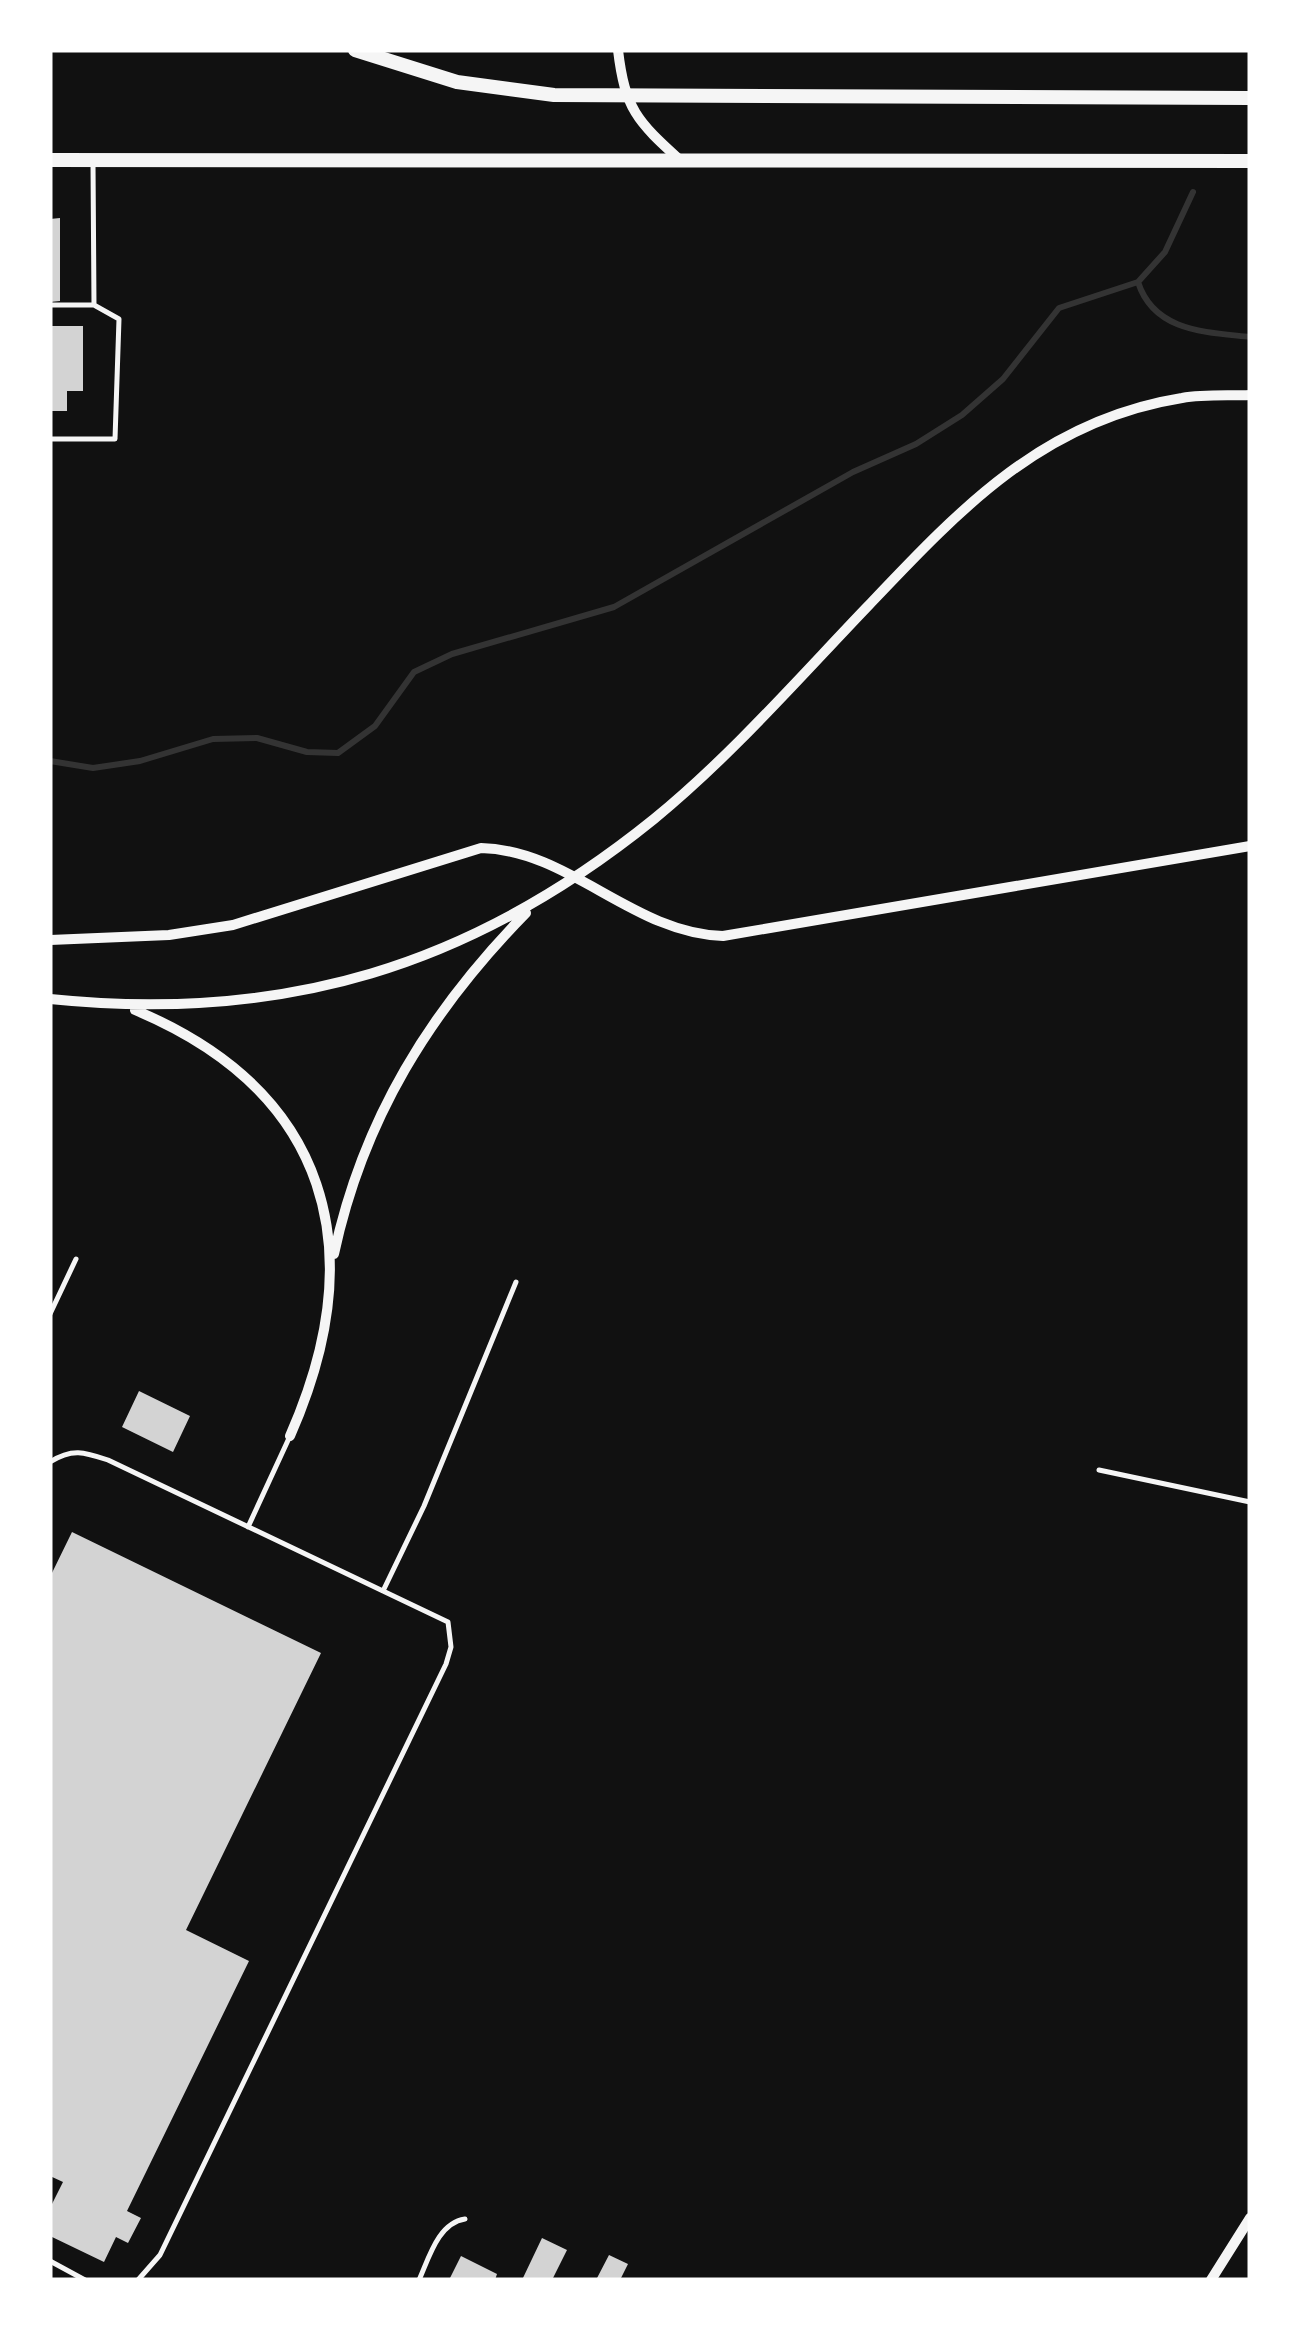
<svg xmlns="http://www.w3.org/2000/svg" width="1300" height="2330" viewBox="0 0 1300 2330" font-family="'Playfair Display',serif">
<rect width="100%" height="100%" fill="#111"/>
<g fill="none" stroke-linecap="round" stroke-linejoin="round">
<path stroke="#333" stroke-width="6" d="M1138,282C1154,332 1206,332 1250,337
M50,761L93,768L140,761L213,739L257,738L307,752L338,753L375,726L414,672L452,654L614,607L853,472L916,444L962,415L1003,379L1059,308L1138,282L1165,252L1193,192"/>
</g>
<path fill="#d3d3d3" d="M60,218V301L50,302V219Z
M50,326H83V391H67V411H50Z
M139,1391L190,1416L173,1452L122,1427Z
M72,1532L321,1653L186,1930L249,1961L127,2211L141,2218L128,2243L116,2237L104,2262L50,2236V2208L63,2182L50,2176V1577Z
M542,2238L567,2250L552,2280H522Z
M609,2255L628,2264L620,2280H596Z
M461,2256L497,2274L495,2280H449Z"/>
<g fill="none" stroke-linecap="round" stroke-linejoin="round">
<path stroke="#f5f5f5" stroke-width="5" d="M50,305H94L93,163
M50,439H115L119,319L94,305
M50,1314L76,1259
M50,1462C72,1448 84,1452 108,1460L448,1622L451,1647L446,1664L160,2255L138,2280
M1099,1470L1250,1502
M248,1527L290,1436
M383,1591L424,1506L516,1282
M50,2261L85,2280
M419,2280C429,2258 438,2223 465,2219"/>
<path stroke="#f5f5f5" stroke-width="10" d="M618,50C625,109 637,121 680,160
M50,940L169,935L233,925L481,848C570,850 632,933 723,936L1250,846
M50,999C284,1023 471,967 654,819C731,756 799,678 868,606C960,509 1043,420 1182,398C1204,394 1228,396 1250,395
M135,1010C330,1092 372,1250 290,1436
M334,1254C363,1119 430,1011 526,913
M1211,2280L1250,2218"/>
<path stroke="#f5f5f5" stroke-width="14" d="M355,50L457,82L554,95L1250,98
M50,160L1250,161"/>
</g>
<rect width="1300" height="2330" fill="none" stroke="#ffffff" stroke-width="105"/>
</svg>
